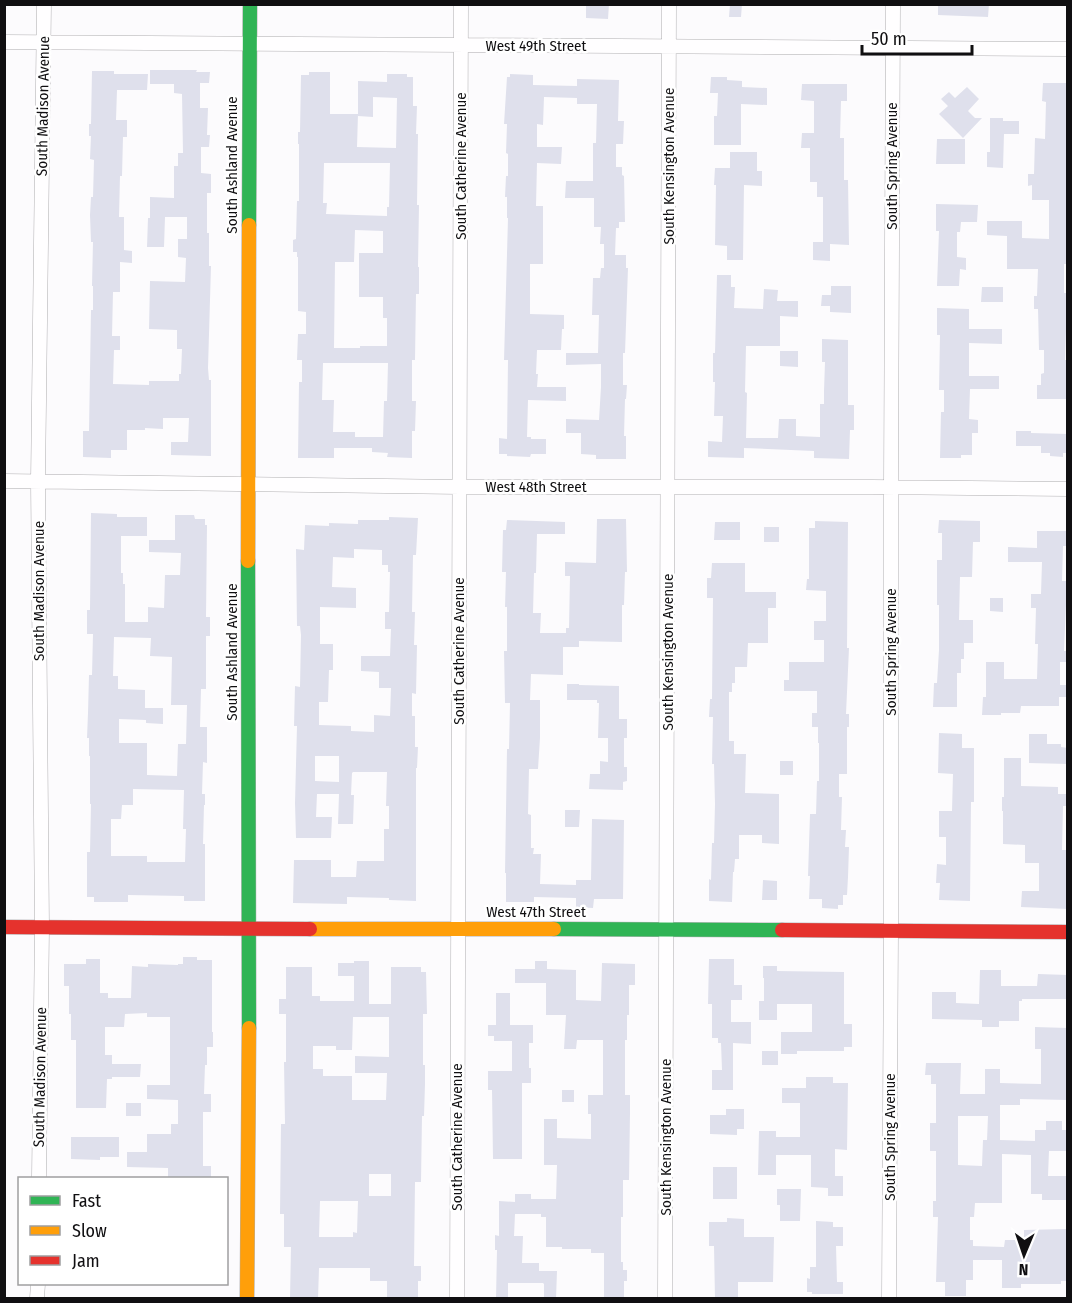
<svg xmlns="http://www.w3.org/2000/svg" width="1072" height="1303" viewBox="0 0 1072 1303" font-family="'Fira Sans Condensed',sans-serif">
<rect width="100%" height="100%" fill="#fcfbfd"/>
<path fill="#dfe0ec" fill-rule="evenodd" d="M586,4H609L608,19L586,18Z
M730,4H742L741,17H729Z
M938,4H989L988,17L938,15Z
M150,70H197L196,72H210L209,83H200V108H208L207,135H210L209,147H201V173L211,174V193H207V233H209V266H211L208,368L209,380H211V456L171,455V442H188L189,418H163V429L145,428V430H127V450H111V458L83,457V431H89L91,310H93V286H92L93,242H91L90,215L91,197H93L94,160L90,159L91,136H89V124H91L92,71H114V74H148L147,90H117L116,120H127V137H123L122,176H120L119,217H124V250L132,251V263L120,262V292H113L112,336H120V350H114L113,384L149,385V381H179V374H181L182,349H177V330L149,329L150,281L185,282L186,258L178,257V239H187V217H165L164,247H147L148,218H150V197L174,198V166H178V153H183L182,94L174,93V84H150Z
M309,72H330V114H358L357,147L396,148L397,98L373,97V117L358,116V81L387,82V74H407V77H413V106H417L416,134H418L417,205H419L418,267H419V294H416L415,360H412V401H416L415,431H412V458L387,457L388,453L372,452V448H334V458H298L299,382H302V360H297L298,334H306V312L298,311V257H297V252H293V240L296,239L297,201H299V144H298V132H300L301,75H309ZM324,163H390L389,207H387V216L326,214L327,203H323ZM355,230L383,231V253H359V297H383V318H387V346H360V348H334L335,262H354ZM323,363H388L387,401H384L383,437H355V432H333L334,400H322Z
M510,74L533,75V85L577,86V79L619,80L618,121H624L623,144H616V167H622V175L624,176L625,222H619V228H616L615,255H626V268H628L625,353H623V385H627L626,399H625L624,436H626V459H596V455L581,454V433H566V419L599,420L601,387V364L566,365V353H598L599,315H592L593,278H600L601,268H604V244H600L601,227H594V198H565L566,181H593V143H596L597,104H577V98L544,97L543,125L537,124V147H562L561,164L537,163L536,206H543V264H530V314L564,315V329H562L561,350H537L536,374H538L537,387H566V401L528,400L527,437H531V439H546V454H531L530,457L507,456V454H499V438L507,439L508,360H504L508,218H507V197H505L506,176H508V154L506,153L507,124H504L507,77H510Z
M711,77H727V80L742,81V87L767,88V105L741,104V145H714V116H717L718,93H710Z
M1043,83H1068V185H1066V215H1068V264H1064V293H1068V331H1066L1065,360H1068V399H1037V385H1041V374L1044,373V350H1039L1038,309H1034V296H1037L1038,269H1007V236L987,235V221H1022V238L1049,239V200H1032V185L1028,186V174H1034L1035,138L1045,139L1046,102L1042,101Z
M802,84H847V101H841L840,138H844V180H848L849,245L830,244V261L813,260V242H823V197H817V182H810V148H801L802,133H814V101L801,100Z
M967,87L979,99L968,111L975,118H982L963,138L939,114L948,106L941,99L949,92L955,98Z
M990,118H1003V121H1019V134H1004L1003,168L987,167V152H990Z
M937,139H965V164H936Z
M730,152H757V171H762V186L744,185L743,260H727V246L715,245L716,185H714L715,168H730Z
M936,204L978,205L977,222H961L960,232H957V257L966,258V270L960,269L959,286H937L939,231H936Z
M717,275H731V287H735L734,308L763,309L764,289L778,290L777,301H798V317L780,316V346H746L745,392L747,393L746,438H778L779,419H796V436L820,437V404H824V391L825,362H822V339L848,340V405H854V430H850L849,459L814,458V451L744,448V458L708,457V441L722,442L723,416H714L715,382H713V353H715Z
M831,286H851V313L830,312V306H821L822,295H831Z
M982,287H1003V302H981Z
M937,308L969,309V329H1002V344L969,343V376H999V389H970L969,419L978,420V433H972V455H961V458H940L941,412H944V390H939L940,335H937Z
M780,351H798V367L780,366Z
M1016,431H1031V433L1068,434V453H1063V457L1050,456V453H1041V446H1016Z
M91,513L117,514V517H147V536H121V573H123V584H125V622H148V607L164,608L165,575H180L181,553L149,552V540H175V515H194L195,519H205V525H207L206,617H210V636H206V689H201L200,727H207V763L203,762L202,794H205V805H204L203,844H205V901H184V896L128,895V902H94V897H87V852H90L91,804H90V756H89V738H87L88,713L89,675H92L93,634H87V610H90ZM114,637L151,638L150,656L172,657L171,705H187L186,744H178L177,776L147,775V743H119V719L146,720V723L163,724V708H145V690L118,689V676H113ZM133,789L184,790L183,829H186L185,862H147V856H111V819H121L122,805H133Z
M389,517L418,518L416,555H413L412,612H415L414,645H417L416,694L412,693V716H415V747H418L417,768H416V901L389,900V898L347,897V904L293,903L294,860H331V877H356L357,861H384V829H389V806H386L387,772H353L352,773L351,795H354L353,824H338L339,794H317L316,817H332L331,838H296L295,803L297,726H294L295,686L300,687L301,635L300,626H297L296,549L304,550L305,525L329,526V523L358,524V520H389ZM354,549L382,550V565H388V572H390L389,612H385V629H391L390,656H361V671L379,672V688H391L390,716L374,715V732L351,731V726L319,725V702H328L329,670H333V644H320V607L356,608V588L332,587L333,557L354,558ZM315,756H339V782L315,781Z
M597,519H626L627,572H625L624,605H622V642L579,641V647H563V675L531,674L530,700H540V738L538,769H529L528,814L531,815V848H534L533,854H541L540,884L576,885V880H591L592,819L624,820L623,899H594L593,908L576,907V898L534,897V902H506V873H505L507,749H509L510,703H505L504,651H507V607H505L506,572H502L503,530H506L507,520L565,522V534H537L536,573H534L533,613H541L540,633H566V628H569L570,576H565V562L596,563Z
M939,520L980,521V542H973L972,577H960L959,620H973V643H964V659H961V673H957V707H933L934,683H937L939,650V605H937V560H942V533H938Z
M815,521L848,522L847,648H849L846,714H849V727H847V774H839V797H842L841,830H846L845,847H849L848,877L847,895H843V905H838V909L822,908V899H809L810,876H808L810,814H816L817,781H819V743H818V727H812V713H817V691H784V680H789V662H824V640H814V621H826V591L806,590L807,579H809V528H815Z
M715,522H740V540H714Z
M764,527H779V542H764Z
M1037,531H1068V546H1063L1062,581H1067L1064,651H1068V662H1060V685H1068V697H1059V706H1021L1020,713H1001V715H982L983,697H986V662H1004V679H1037L1038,644H1035L1036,608H1031V594H1041L1042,562H1008V547L1037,548Z
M712,563H745V592H776V608H768V643H748L747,667H735V683H732V692H729V741H734V754H746L745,793L779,794V844L762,843V835H739V859H735L734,872H733L732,902L709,901V879L711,880L712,843H714L715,804L714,764H712L713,717H709L710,699H712L713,598H707V578H711Z
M990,598H1003V612L990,611Z
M567,684H579V685L619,686V719H627V738H624V767H627V781L623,782V790L589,789L590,774H600V761L608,762V738H598L599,703H597V700H567Z
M939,733L962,734V748H974V802H971L970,901L939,900L940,883H936L937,864L946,865V837H939V811H952L953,774L938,773Z
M1029,734H1047V744H1061V747L1068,748V764L1029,763Z
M1004,758H1021V786L1058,787V794H1068V806H1063L1062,850H1068V909L1021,907L1022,891H1039V863H1025V845L1003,844V811H1002V797H1004Z
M780,761H793V775H780Z
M565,810H580L579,827H565Z
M763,880L777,881V900H762Z
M183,957H197V960H212V1032H213V1047H207V1065H205L204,1094H211V1112H203V1166H211V1179H168V1168L127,1167V1152H147V1134H171V1124H178V1100L147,1099V1085H170V1017H147V1013L125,1014L124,1027H105V1055H112V1064H141L140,1077H112V1079H107L106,1108H76V1040H71V1014H69V986H64V964H86V959H100V993H108V998H131L132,966L148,967V964L178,965V964H183Z
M709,959H734V985H742V1000H731V1022H751V1044L733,1043V1090H712V1070H722L721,1043H718V1038H712V1004H708Z
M354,961H369V1004H391V967H421V972H426L427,1014H423V1065H425V1084L424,1116H422L421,1182H415L414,1266H421V1281H418V1299H387V1281H370V1268H319L318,1299H290L291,1247H284V1214H280L281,1124H285L284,1062H286V1014H279V999H286V967H312V996H320V1001H354V976H338V963H354ZM353,1017H389V1057L355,1056V1073H387L386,1100H352V1076H323V1069H313V1046H336V1050H352ZM369,1174H391V1196H369ZM320,1201H358L357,1233L353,1232V1237H319Z
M535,961H547V969L576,970V1000L601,1001L602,963L635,964V985H629V1015H627V1040H625V1095H630V1113L629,1180H623V1217H621V1262H623V1270H627V1281H624V1299H604V1253H591V1249H562V1247H546V1217H541V1214H515L514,1236H523L522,1263H539V1271H557L556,1299H544V1284L543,1283H508V1299H496L497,1250H495V1235L499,1236V1201L515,1202V1194H531V1199H556L557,1165H544V1119H557V1138L591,1139V1114H588V1095H603V1040H577L576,1049H564L566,1015H546V983H515V969H535Z
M763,966H777V971L844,972V1024H852V1047H844V1051H797V1054H781V1032H812V1004H777V1020H759V1001H764V978H763Z
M980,970H1001V986H1037L1038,974L1068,975V999H1022V1001H1019V1021H999V1027H982V1020L932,1019V992H956V1003L979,1004Z
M496,993H510V1025H533V1043H529V1068H531V1083H522V1159H493L492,1090H488V1071H512V1041H494V1036H488V1025H496Z
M1035,1027L1068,1028V1100L1020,1099V1105H1000V1140L1035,1141V1130H1046V1121H1062V1130H1068V1151H1049L1048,1176H1068V1200H1042V1194H1031V1155L1002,1154V1203H975L974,1217H970V1240H973V1246L1004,1247L1005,1240H1024V1230L1066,1229V1256H1068V1281H1061V1284H1021V1288H1002V1260H973V1280H966V1296H945V1282H936L938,1217H933V1201H936V1151H930V1123H936V1084H931V1075H925L926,1063H961L960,1094H985V1069H1000V1083L1041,1084V1049H1035ZM958,1116H988L987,1140H983L982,1166L958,1165Z
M762,1051H778V1065H762Z
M806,1077H833V1083H848L847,1150L835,1149V1176H843V1196H828V1188L811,1187V1155H776V1175H758L759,1131H776V1137H800V1103H782V1088H806Z
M562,1090H574V1102H562Z
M126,1103H141V1116H126Z
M726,1109H744V1129H737V1135L710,1134V1115H726Z
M71,1137H119V1157H100V1160L71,1159Z
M713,1167H737V1199H713Z
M777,1189H801L800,1221H780V1205H777Z
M727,1218L744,1219V1237H774L773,1282H738V1299H715L714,1246H709V1222H727Z
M816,1221L833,1222V1227H843V1246H836L837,1282H843V1294H812V1292H807V1278L810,1279V1267H816Z"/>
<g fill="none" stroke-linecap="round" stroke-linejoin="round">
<defs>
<path id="street" d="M4,42L1068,49
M4,481L460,487H872L1068,489
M39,1178L42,928L38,481L44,4
M37,1298L38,1284
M457,1298L461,4
M665,1298L669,4
M889,1298L891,931V487L893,4"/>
<path id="fast" d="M249,225L250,4
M248,561L249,1028
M554,929L782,930"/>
<path id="slow" d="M248,561L249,225
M310,929H554
M247,1298L249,1028"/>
<path id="jam" d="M4,927L310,929
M782,930L1068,932"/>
</defs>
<use href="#street" stroke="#b0afb1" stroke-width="15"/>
<use href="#fast" stroke="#b0afb1" stroke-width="15"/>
<use href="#slow" stroke="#b0afb1" stroke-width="15"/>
<use href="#jam" stroke="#b0afb1" stroke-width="15"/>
<use href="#street" stroke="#fffeff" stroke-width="14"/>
<use href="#fast" stroke="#30b455" stroke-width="14"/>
<use href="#slow" stroke="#ff9f0a" stroke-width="14"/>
<use href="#jam" stroke="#e5322d" stroke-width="14"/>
</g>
<g text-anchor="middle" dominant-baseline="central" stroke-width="5" stroke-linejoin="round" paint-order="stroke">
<g font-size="15" fill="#100f11" stroke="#fff">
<text x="536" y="46">West 49th Street</text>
<text transform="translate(43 106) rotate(-89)">South Madison Avenue</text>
<text transform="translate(232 165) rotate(-90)">South Ashland Avenue</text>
<text transform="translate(461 166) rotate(-90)">South Catherine Avenue</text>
<text transform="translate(669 166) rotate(-90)">South Kensington Avenue</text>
<text transform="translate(892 166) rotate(-90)">South Spring Avenue</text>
<text x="536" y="487">West 48th Street</text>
<text transform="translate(39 591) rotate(-90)">South Madison Avenue</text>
<text transform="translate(459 651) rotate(-90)">South Catherine Avenue</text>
<text transform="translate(232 652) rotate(-90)">South Ashland Avenue</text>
<text transform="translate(668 652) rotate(-90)">South Kensington Avenue</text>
<text transform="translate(891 652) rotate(-90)">South Spring Avenue</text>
<text x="536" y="912">West 47th Street</text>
<text transform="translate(40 1077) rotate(-89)">South Madison Avenue</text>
<text transform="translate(457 1137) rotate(-90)">South Catherine Avenue</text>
<text transform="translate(666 1137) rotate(-90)">South Kensington Avenue</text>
<text transform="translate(890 1137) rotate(-90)">South Spring Avenue</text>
</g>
</g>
<rect width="1072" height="1303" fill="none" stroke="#100f11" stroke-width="12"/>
<rect x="18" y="1177" width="210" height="108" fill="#ffffff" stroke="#9f9fa0" stroke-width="1.5"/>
<rect x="30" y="1196" width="30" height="9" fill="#30b455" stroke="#9f9fa0" stroke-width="1.5"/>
<text x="72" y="1207" font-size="18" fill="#100f11">Fast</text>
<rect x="30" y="1226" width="30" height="9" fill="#ff9f0a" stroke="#9f9fa0" stroke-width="1.5"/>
<text x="72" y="1237" font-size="18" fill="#100f11">Slow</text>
<rect x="30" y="1256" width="30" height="9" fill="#e5322d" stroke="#9f9fa0" stroke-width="1.5"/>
<text x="72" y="1267" font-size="18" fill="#100f11">Jam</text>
<g transform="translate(1024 1255) rotate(182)" stroke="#ffffff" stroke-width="4.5" paint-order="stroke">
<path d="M0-4.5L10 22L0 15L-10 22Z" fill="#100f11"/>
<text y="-9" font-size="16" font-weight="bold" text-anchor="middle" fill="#100f11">N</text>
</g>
<path d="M862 45v9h110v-9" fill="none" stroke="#100f11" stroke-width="3"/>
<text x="871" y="45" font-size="18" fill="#100f11" stroke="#ffffff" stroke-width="4.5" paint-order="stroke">50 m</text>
</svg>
